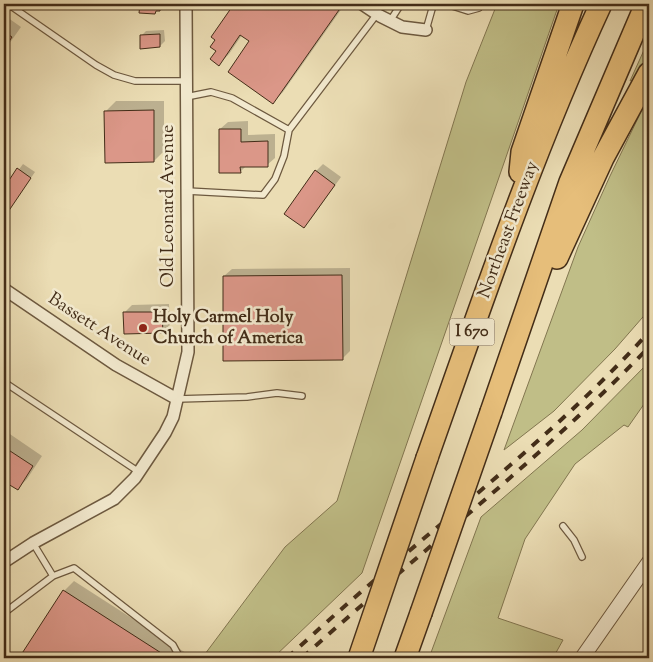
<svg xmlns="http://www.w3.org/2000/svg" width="653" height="662" viewBox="0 0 653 662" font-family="'Sorts Mill Goudy',serif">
<rect width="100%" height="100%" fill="#ebddb4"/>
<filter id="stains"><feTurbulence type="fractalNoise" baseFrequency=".004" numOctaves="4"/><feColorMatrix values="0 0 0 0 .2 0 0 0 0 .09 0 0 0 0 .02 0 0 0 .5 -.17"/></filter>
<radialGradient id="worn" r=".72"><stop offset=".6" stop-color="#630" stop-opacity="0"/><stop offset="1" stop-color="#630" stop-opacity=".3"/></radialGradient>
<path fill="#c0be87" stroke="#827650" d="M497,4H559L362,573L273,658H202L285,547L337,501L466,82Z
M649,39C649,58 650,73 630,81Z
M649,99V310L615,349L554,411L504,450L578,247L610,176L641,112Z
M649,362V397L628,427L624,425L575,464L525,539L498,618L563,640L553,658H429L481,517L582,430Z"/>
<path fill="#0003" d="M141,4H165V5L160,10L141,12Z
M236,4H345L283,92L273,102L251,41L242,35L229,54L219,64L217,40L213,37Z
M4,15L21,27L4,51Z
M164,30L165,41L160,46L141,48V36L146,31Z
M116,101H164V151L154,161L106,111Z
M248,121V135L275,134V158L267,165L246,166L240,172L220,129L228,122Z
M23,164L35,172L8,211L4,208L8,201L4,198V190Z
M323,164L341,177L311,219L304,226L316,171Z
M350,268V351L342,359L224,276L232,269Z
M169,304L170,325L162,332L124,313L132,305Z
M4,430L42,456L27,479L17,489L10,484L4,493Z
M74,581L186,653L182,658H21L64,591Z"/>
<path fill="#db9788" stroke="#432d18" d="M140,4H160V11H156L155,14L139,13Z
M234,4H330L339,10L273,104L228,72L249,41L240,35L219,66L210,59L216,51L210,47L215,40L211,37Z
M4,32L12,37L4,49Z
M160,34V47L140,49V35Z
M154,110V162L105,163L104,111Z
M219,129H241V142L268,141V167H240L241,173H219Z
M17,168L31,178L8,212L4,209L6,201L4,200V188Z
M315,170L335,185L304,228L284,214Z
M342,275L343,360L223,361V276Z
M123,312H162L163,333L124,334Z
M4,447L33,466L18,490L8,484L4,490Z
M63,590L169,658H19Z"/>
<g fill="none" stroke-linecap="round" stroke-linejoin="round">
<defs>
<path id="service" d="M8,4L96,65L114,75L135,81H186
M446,4L468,11L479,8L480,4
M390,21L401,4
M426,30L432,9L435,4
M186,97L211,92L232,98L289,130
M187,191L263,195L275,179L284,156L289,130L377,14
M4,382L139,472
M177,399L247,397L277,393L302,396
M563,526L574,540L582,557
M33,543L53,576L74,568L173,645L180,658
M4,613L53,576"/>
<path id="minor" d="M362,4L380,16L402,27L426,30
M4,289L116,365L177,399
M4,562L33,543L114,499L135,478L165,433L173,417L188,352L186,4"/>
<path id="tertiary" d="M582,658L649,562"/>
<path id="motorway" d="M520,172L522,152L573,4
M557,258L603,158L649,73
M491,412L570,182L646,4
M427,458C481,305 533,151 601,4
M405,658L421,613"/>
</defs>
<use href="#service" stroke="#6d593f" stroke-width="8"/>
<use href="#minor" stroke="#6d593f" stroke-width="14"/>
<use href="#tertiary" stroke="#6d593f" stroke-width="16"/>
<use href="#motorway" stroke="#432d18" stroke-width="24"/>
<use href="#service" stroke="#f2e9ce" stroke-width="5.5"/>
<use href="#minor" stroke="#f2e9ce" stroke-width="11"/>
<use href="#tertiary" stroke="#f2e9ce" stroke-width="14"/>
<use href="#motorway" stroke="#e6be7a" stroke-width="21"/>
<path stroke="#432d18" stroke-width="4" stroke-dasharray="9 9" stroke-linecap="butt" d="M287,658C309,638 332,617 354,598C454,511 560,430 649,332
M302,658C417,554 541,459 649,347"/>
<defs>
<path id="motorway-bridge" d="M421,613L491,412
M359,658L427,458"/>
</defs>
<use href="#motorway-bridge" stroke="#432d18" stroke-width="24" stroke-linecap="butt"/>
<use href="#motorway-bridge" stroke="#e6be7a" stroke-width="21"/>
</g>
<circle fill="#8f2418" stroke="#f2e9ce" stroke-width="2" cx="143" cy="328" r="5"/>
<g text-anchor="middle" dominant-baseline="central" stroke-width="5" stroke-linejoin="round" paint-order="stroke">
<rect fill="#f2e9ce" stroke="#78654f" stroke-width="1" x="449.5" y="318.5" width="45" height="27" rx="4"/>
<g font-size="16" font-weight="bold" fill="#432d18">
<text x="472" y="332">I 670</text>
</g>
<g font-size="18" fill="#432d18" stroke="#f2e9ce">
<text transform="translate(169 206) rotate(-90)">Old Leonard Avenue</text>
<text transform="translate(509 230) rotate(-70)">Northeast Freeway</text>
<text transform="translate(99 330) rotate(33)">Bassett Avenue</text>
</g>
<g font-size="18" font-weight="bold" fill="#432d18" stroke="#f2e9ce" text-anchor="start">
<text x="153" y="318">Holy Carmel Holy<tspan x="153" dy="21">Church of America</tspan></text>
</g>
</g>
<rect width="653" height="662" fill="none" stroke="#ebddb4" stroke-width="20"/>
<rect x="5" y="5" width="643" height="652" fill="none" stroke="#432d18" stroke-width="2.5"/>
<rect x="10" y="10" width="633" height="642" fill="none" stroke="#432d18"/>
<rect width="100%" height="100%" filter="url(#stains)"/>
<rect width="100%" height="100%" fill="url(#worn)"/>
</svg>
